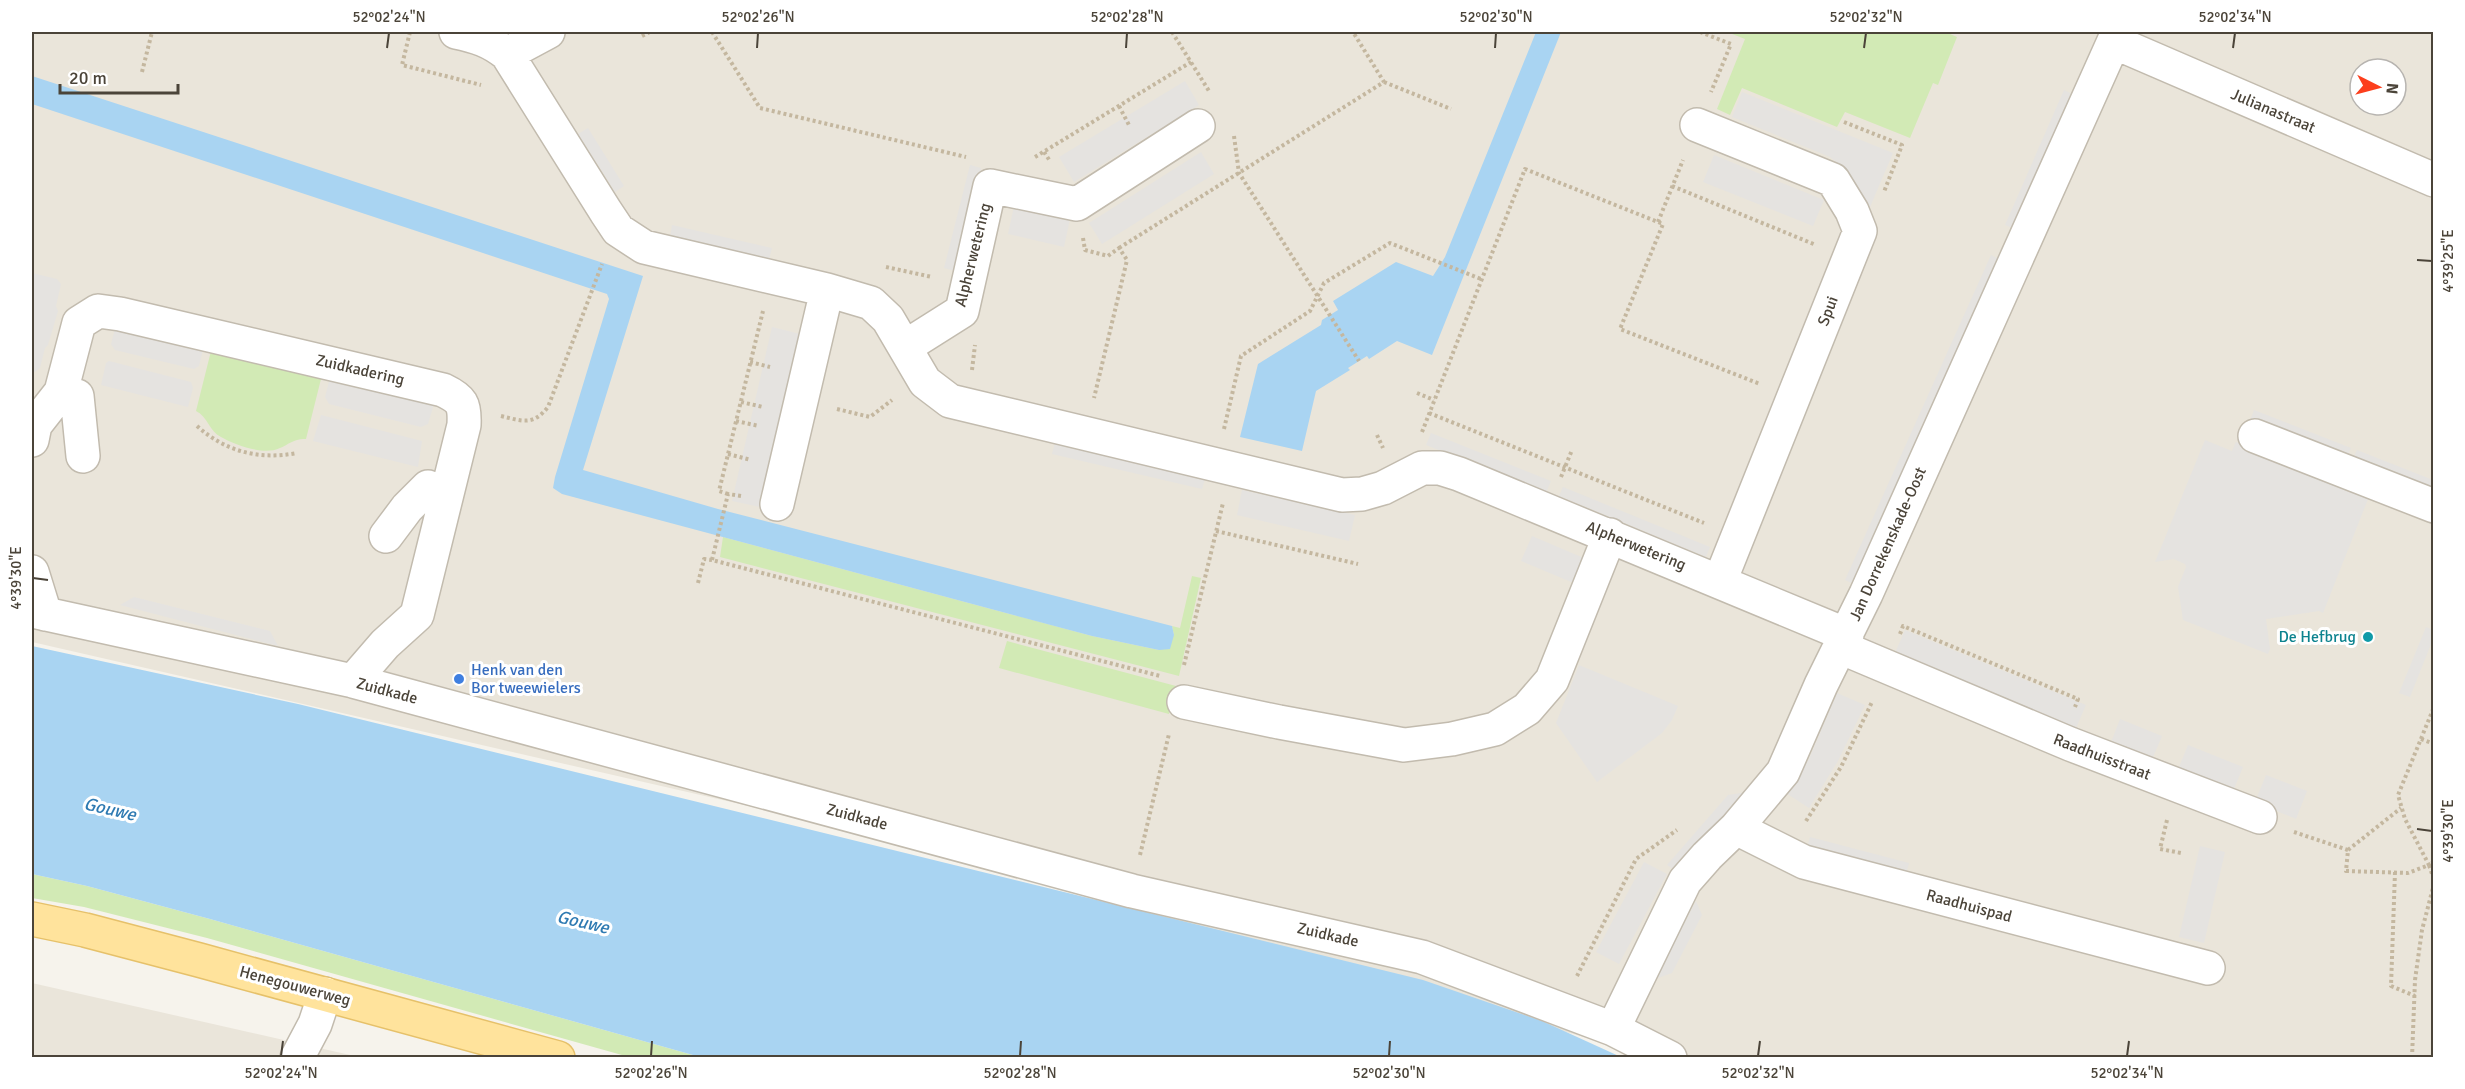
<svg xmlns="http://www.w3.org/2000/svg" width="2465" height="1089" viewBox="0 0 2465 1089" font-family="Signika,sans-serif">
<rect width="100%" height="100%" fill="#f6f3ec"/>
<path fill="#eae5da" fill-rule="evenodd" d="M32,32H2433V1057H1654L862,832L32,642ZM2360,69H2396V105H2360Z
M32,983L359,1057H32Z"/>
<path fill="#d2eab5" d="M1727,32H1951L1950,34L1957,37L1938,85L1933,83L1910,138L1845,112L1837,127L1742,88L1730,115L1717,109L1745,39Z
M212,347L322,375L306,439C295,438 289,444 280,448C264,456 235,445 221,437C209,431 208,417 196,411Z
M723,537L1092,636L1159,650L1174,635L1172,626L1180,628L1192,576L1201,578L1179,676L720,557Z
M1007,641L1176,686L1169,714L999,668Z
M32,874L87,886L210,919L700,1057H629L207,938L84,907L32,898Z"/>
<path fill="#e5e3e0" d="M1185,81L1199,105L1074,182L1059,157Z
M2064,90L2074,95L2015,229L2005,225Z
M1742,92L1893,153L1870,207L1840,165L1830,157L1732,117Z
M588,128L624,186L615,192L578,134Z
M1201,152L1214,174L1102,244L1089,223Z
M1714,155L1824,200L1813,226L1703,182Z
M970,165L981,168L955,271L944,268Z
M1014,206L1070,219L1064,247L1008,234Z
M672,225L772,248L769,260L670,237Z
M1991,255L2001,260L1855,585L1845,580Z
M32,273L57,279L61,284L56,306L58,311L48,345L45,348L40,368L35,372L32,371Z
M116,325L204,346L199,366L194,369L115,350L111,344Z
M772,327L800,334L760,507L732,501Z
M109,361L191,382L193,388L188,407L101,385L106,363Z
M330,378L434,404L428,424L421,427L329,404L325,397Z
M2254,410L2351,448L2346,459L2250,421Z
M321,415L422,441L418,467L313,441Z
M1431,433L1551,481L1546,493L1426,445Z
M2205,440L2232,451L2236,442L2370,494L2323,613L2319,611L2266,619L2270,649L2268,654L2183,620L2178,587L2186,567L2185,564L2174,559L2155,562Z
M1055,443L1205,479L1202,489L1052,454Z
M2357,450L2433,480V493L2352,461Z
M1563,487L1710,547L1706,557L1559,496Z
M1242,490L1355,515L1349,541L1237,515Z
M1532,536L1586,559L1576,584L1521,561Z
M134,597L270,631L278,646L120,605Z
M2426,627L2433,630V639L2410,697L2399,693Z
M1905,630L2086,705L2076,728L1895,653Z
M1579,665L1678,706L1672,720L1662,733L1597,782L1556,723Z
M1837,693L1865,705L1838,761L1809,808L1786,793L1809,759Z
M2120,719L2162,736L2151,762L2110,745Z
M2188,745L2243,767L2232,794L2177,772Z
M2266,775L2307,791L2296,819L2255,802Z
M1747,792L1676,871L1667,865L1728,795Z
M1810,837L1909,863L1906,874L1807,848Z
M2200,846L2225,852L2204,943L2179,937Z
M1644,862L1667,874L1619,964L1596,952Z
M1696,901L1702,915L1672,973L1655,979Z"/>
<path fill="#a9d4f2" d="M1536,32H1561L1432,355L1397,341L1369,359L1367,356L1348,368L1350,370L1316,391L1302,451L1240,437L1258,364L1321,325L1322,320L1338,310L1333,301L1396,262L1433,276L1445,257Z
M32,76L643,276L583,470L718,509L1172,626L1174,635L1170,649L1159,650L1092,636L562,494L553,488L555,477L609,299L607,294L32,104Z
M32,646L298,704L1423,980L1542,1021L1621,1057H700L210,919L87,886L32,874Z"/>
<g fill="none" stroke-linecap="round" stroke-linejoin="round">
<defs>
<path id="minor" d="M456,32C476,36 491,41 507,54L606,212L618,230L644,247L827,290L871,303L888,319L925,382L950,401L1342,495L1362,494L1383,488L1422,468H1440L1459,474L1847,635
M2114,42L2434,180
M507,54L548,32
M1697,125L1833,180L1852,211L1860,231L1720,581
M905,347L962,311L990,186L1077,204L1198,126
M77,396L83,456
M2255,436L2434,506
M32,440L35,425L61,392L79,323L98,311L120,314L443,390C462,399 465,404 464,425L417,615L385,644L353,681
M777,504L827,290
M386,536L407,508L428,487
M32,572L45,614
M32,611L353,681L1132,891L1422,957L1613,1029L1670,1058
M1840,647L2070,744L2260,817
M1184,702L1279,722L1404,745L1452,739L1495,729L1527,709L1552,680L1610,535
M1736,828L1804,862L2208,968
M1613,1029L1685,881L1707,856L1736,828L1783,772L1821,685L1866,594L2118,32
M297,1058L315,1024L325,994"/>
<path id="major" d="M32,919L85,930L199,960L558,1058"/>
</defs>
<use href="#minor" stroke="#c2bbae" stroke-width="36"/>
<use href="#major" stroke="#e6c16a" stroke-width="36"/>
<path stroke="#c4b79f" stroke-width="4" stroke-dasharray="3 3" stroke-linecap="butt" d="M410,32L402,65L481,85
M712,32L760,108L966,157
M1172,32L1209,91
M1700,32L1731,44L1711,92
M642,36L650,32
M142,72L152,32
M1384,82L1451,109
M1119,106L1130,127
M1844,122L1902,145L1884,192
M1234,136L1239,173L1359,361
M1044,152L1050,161
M1035,157L1191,62
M1672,186L1816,245
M1658,222L1683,160
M1083,238L1085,250L1108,256L1119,248L1127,260L1094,398
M1119,248L1384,82L1353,32
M886,267L932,277
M750,362L770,367
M972,370L975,345
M1417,393L1434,400
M741,402L763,407
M837,409L870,417L892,400
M1429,413L1704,523
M501,416C522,421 533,426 548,407L602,264
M736,421L759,426
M197,426C226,452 259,460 297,453
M1224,429L1241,356L1310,311L1324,283L1390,243L1481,279
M1422,432L1525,169L1663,224L1620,329L1760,384
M1377,435L1383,448
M728,454L751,460
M1561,477L1572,450
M728,494L719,491L763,311
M741,496L728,494L712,560L1160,676
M1216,531L1358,564
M698,583L704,559L712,560
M1900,634L1903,626L2078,699L2075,707
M1184,665L1223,503
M2421,739L2434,744
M2167,820L2160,849L2181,853
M1806,821L1841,767L1872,702
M2294,832L2348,850L2346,871L2408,873L2429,865L2405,819L2398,795L2434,707
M2348,850L2401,808
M1140,855L1169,734
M2434,862L2429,865L2434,880
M2395,872L2391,986L2415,996
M1577,976L1636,859L1677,830
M2412,1058L2415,980L2422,930L2434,884"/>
<use href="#minor" stroke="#fff" stroke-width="33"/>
<use href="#major" stroke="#ffe39c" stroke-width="33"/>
</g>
<path fill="none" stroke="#4b4439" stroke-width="2" d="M387,48L389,33M757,48L758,33M1126,48L1127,33M1495,48L1496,33M1864,48L1866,33M2233,48L2235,33M2417,260L2432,261M33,578L48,580M2417,829L2432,831M281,1056L283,1041M651,1056L652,1041M1020,1056L1021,1041M1389,1056L1390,1041M1758,1056L1760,1041M2127,1056L2129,1041"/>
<circle fill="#0f9aa8" stroke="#fff" stroke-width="2" cx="2368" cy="637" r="6"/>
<circle fill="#3f7fe0" stroke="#fff" stroke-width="2" cx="459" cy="679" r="6"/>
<g text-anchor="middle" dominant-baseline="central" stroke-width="6" stroke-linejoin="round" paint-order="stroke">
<g font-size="16" fill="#4b4439" stroke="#fff">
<text transform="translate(2273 111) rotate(23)">Julianastraat</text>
<text transform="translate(973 255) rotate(-76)">Alpherwetering</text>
<text transform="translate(1828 311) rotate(-69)">Spui</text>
<text transform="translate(360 370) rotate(13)">Zuidkadering</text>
<text transform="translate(1888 544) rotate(-66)">Jan Dorrekenskade-Oost</text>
<text transform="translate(1636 546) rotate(22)">Alpherwetering</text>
<text transform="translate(387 691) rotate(15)">Zuidkade</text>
<text transform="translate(2102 757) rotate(21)">Raadhuisstraat</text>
<text transform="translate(857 817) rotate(15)">Zuidkade</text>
<text transform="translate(1969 906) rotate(15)">Raadhuispad</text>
<text transform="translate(1328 935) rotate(13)">Zuidkade</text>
<text transform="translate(295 986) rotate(15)">Henegouwerweg</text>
</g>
<g font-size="16" fill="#0d838f" stroke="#fff" text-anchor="end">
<text x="2356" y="637">De Hefbrug</text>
</g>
<g font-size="16" fill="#366cbe" stroke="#fff" text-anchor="start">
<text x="471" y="670">Henk van den<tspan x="471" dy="18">Bor tweewielers</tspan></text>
</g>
<g font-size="18" font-style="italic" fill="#2e7ab2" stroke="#fff">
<text transform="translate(110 809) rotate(13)">Gouwe</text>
<text transform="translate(583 922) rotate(13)">Gouwe</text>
</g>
</g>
<rect width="2465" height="1089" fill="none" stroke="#ffffff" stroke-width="66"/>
<g transform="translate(2378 87) rotate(96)"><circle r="28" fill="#ffffff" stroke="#b7b4b0" stroke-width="1.5"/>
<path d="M0-4.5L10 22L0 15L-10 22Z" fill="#fc3f1d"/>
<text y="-9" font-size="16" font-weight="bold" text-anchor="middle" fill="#4b4439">N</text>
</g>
<path d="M60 84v9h118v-9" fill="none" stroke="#4b4439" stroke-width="3"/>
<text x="69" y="84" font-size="18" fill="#4b4439" stroke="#ffffff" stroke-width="4.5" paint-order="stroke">20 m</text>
<rect x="33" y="33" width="2399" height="1023" fill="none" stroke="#4b4439" stroke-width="2"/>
<g font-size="15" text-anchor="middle" fill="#4b4439">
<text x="389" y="22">52°02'24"N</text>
<text x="758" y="22">52°02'26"N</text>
<text x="1127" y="22">52°02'28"N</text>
<text x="1496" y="22">52°02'30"N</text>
<text x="1866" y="22">52°02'32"N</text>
<text x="2235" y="22">52°02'34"N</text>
<text transform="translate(2448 261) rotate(-90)" y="5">4°39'25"E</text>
<text transform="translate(16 578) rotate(-90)" y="5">4°39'30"E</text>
<text transform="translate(2448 831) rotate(-90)" y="5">4°39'30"E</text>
<text x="281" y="1078">52°02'24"N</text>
<text x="651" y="1078">52°02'26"N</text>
<text x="1020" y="1078">52°02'28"N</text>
<text x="1389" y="1078">52°02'30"N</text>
<text x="1758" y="1078">52°02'32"N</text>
<text x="2127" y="1078">52°02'34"N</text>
</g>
</svg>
